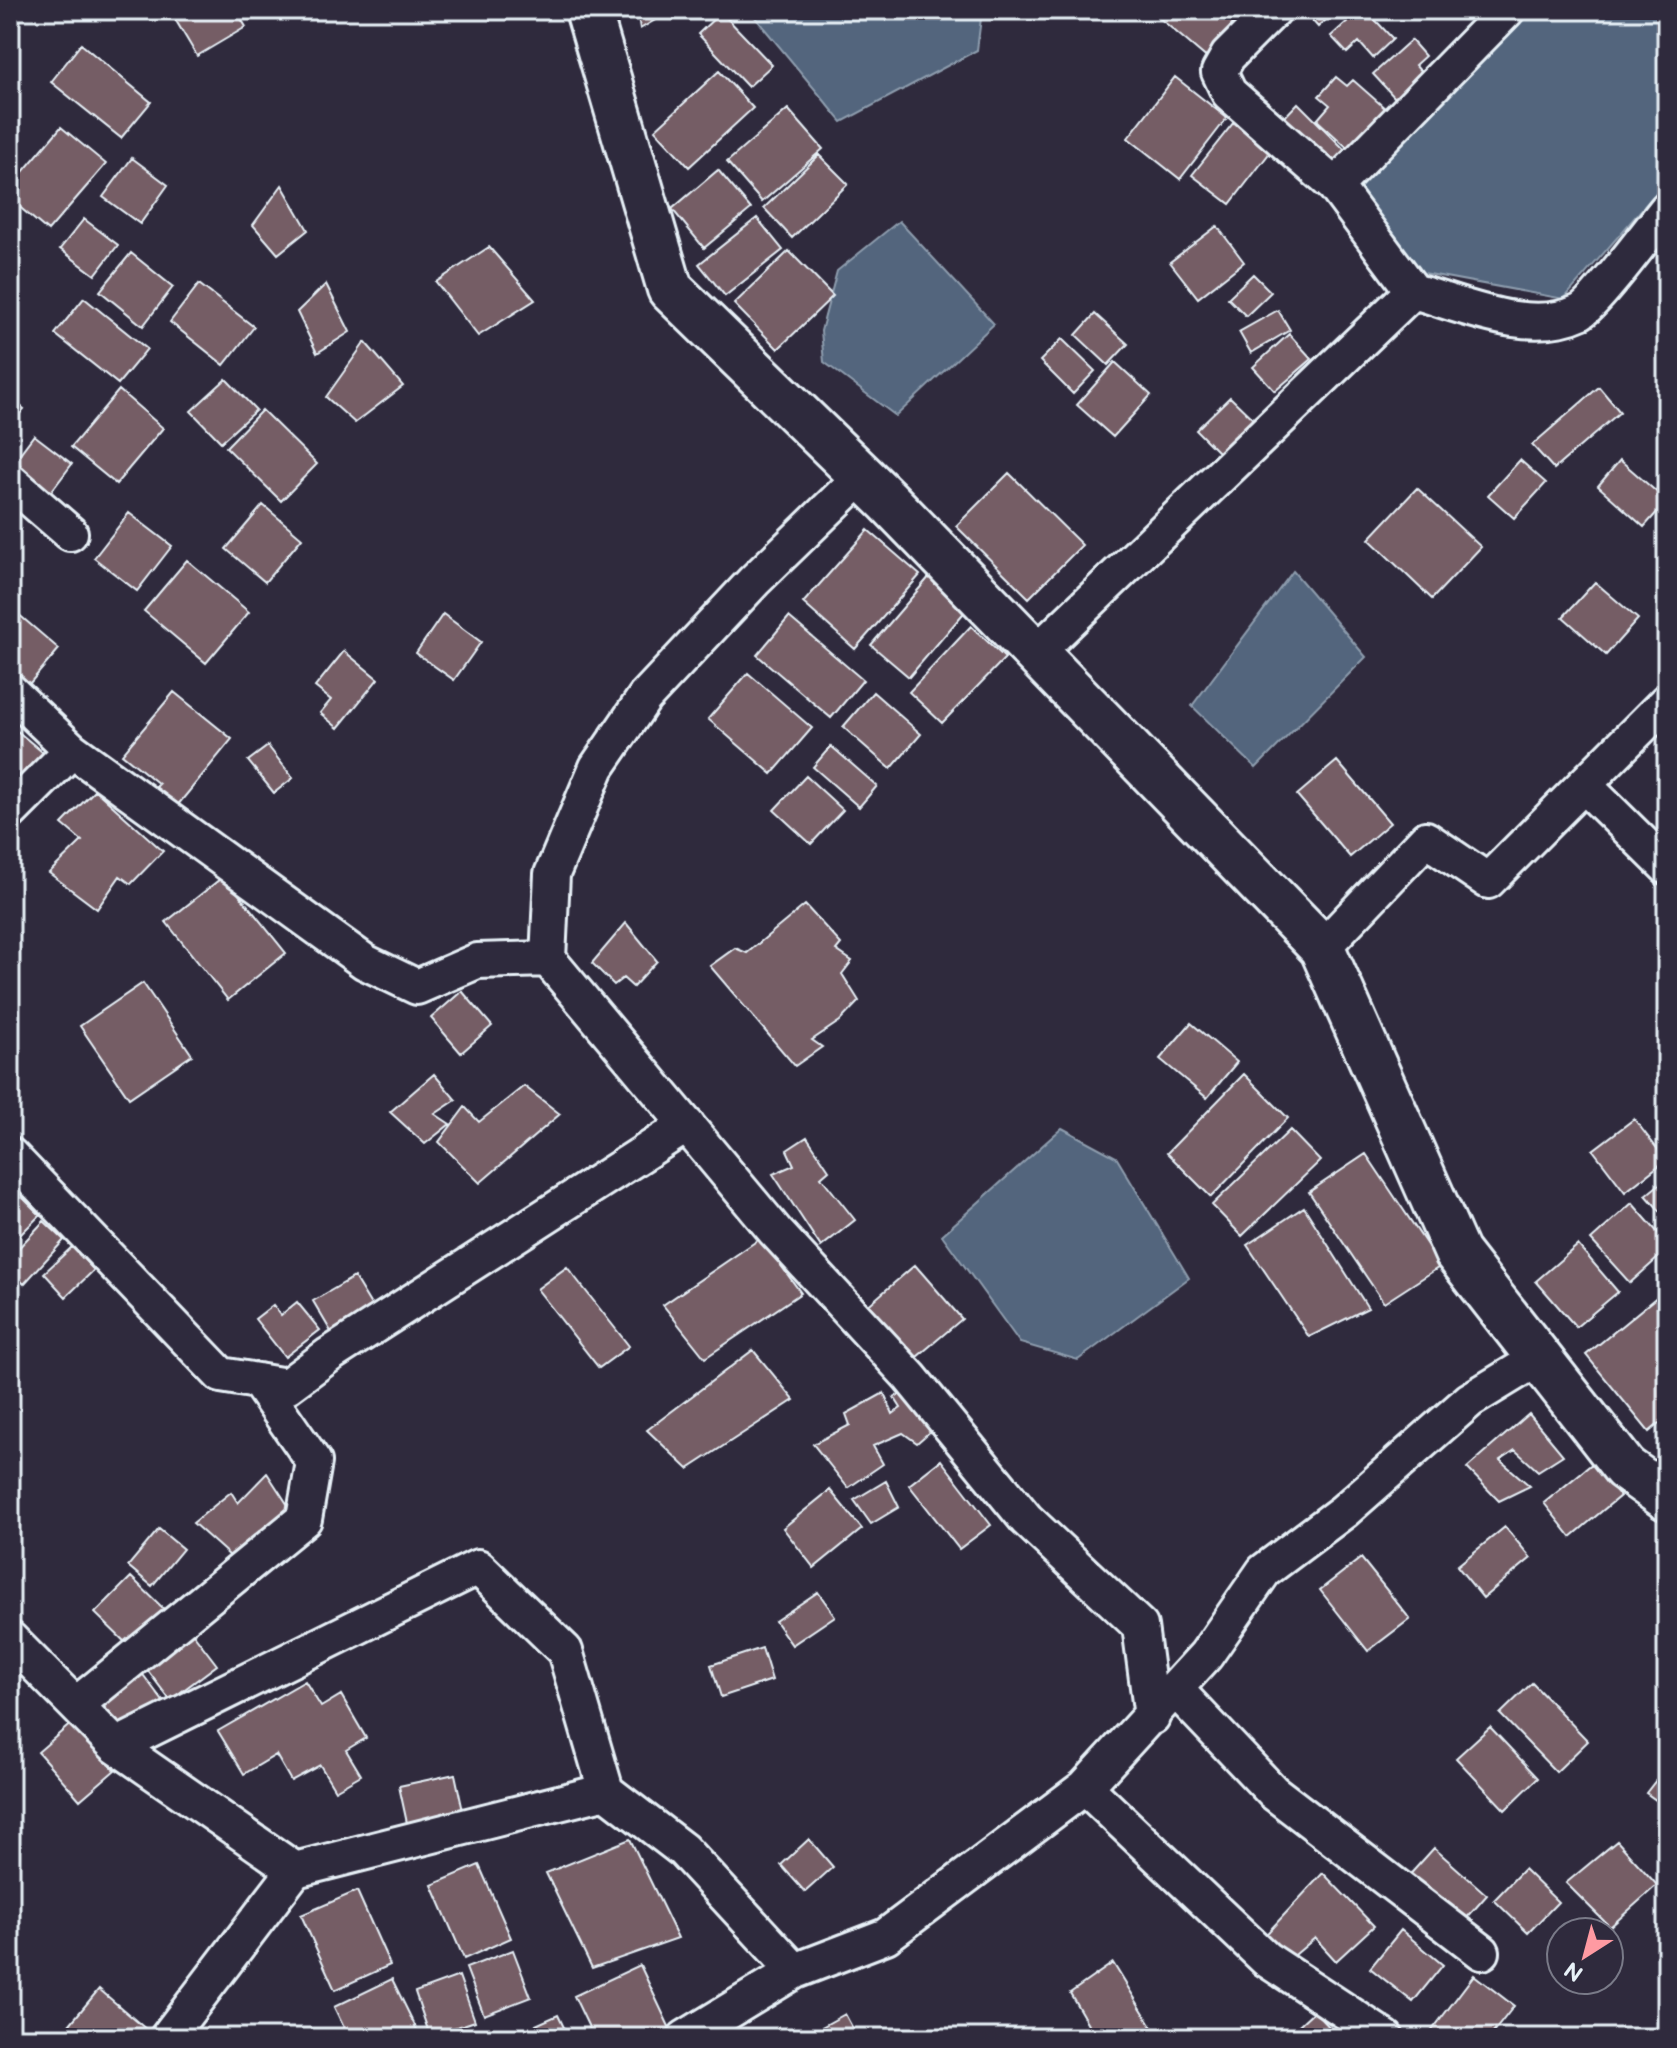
<svg xmlns="http://www.w3.org/2000/svg" width="1677" height="2048" viewBox="0 0 1677 2048" font-family="'Balsamiq Sans',sans-serif">
<rect width="100%" height="100%" fill="#2f2a3d"/>
<filter id="ink" filterUnits="userSpaceOnUse"><feTurbulence type="fractalNoise" baseFrequency=".0125" numOctaves="2"/><feDisplacementMap in="SourceGraphic" scale="16" xChannelSelector="R" yChannelSelector="G"/><feConvolveMatrix kernelMatrix="1 2 1 2 8 2 1 2 1" color-interpolation-filters="sRGB"/></filter>
<g filter="url(#ink)">
<path fill="#52657d" stroke="#8e9dae" stroke-width="2" d="M749,10H982L977,50L842,122Z
M1518,10H1667V180L1564,299L1413,271L1353,181Z
M899,221L994,324L896,416L824,362L821,331L837,271Z
M1293,571L1366,657L1256,768L1192,706Z
M1062,1128L1116,1157L1189,1278L1078,1360L1020,1343L942,1235Z"/>
<path fill="#755d65" stroke="#e8f1f8" stroke-width="2" d="M179,10H236L246,27L197,56L172,14Z
M637,10H672L640,29Z
M1162,10H1244L1254,18L1215,65L1157,16Z
M1312,10H1337L1318,27L1310,18L1316,14Z
M1360,10H1366L1393,39L1373,58L1359,42L1347,53L1331,36Z
M721,12L772,65L748,87L698,34Z
M1411,40L1425,56L1415,65L1423,74L1396,99L1373,74Z
M81,44L151,102L121,138L51,82Z
M719,71L753,108L689,167L655,130Z
M1175,77L1227,118L1180,179L1128,138Z
M1336,77L1347,86L1353,80L1386,109L1350,150L1317,120L1330,105L1319,96Z
M1298,103L1347,152L1327,171L1279,123Z
M788,109L823,149L762,202L727,162Z
M1234,122L1271,151L1230,204L1192,175Z
M61,127L106,164L48,231L10,199V187Z
M819,155L848,184L792,238L764,208Z
M132,158L168,185L140,224L103,197Z
M718,170L751,209L704,248L672,209Z
M282,185L308,230L278,254L253,225Z
M757,218L783,250L725,296L699,264Z
M84,219L118,245L95,275L60,249Z
M1217,226L1244,262L1198,298L1170,262Z
M489,247L535,300L478,336L436,282Z
M789,251L833,296L778,349L734,304Z
M131,253L173,287L143,326L100,291Z
M1253,274L1271,292L1246,316L1228,298Z
M199,284L254,327L224,365L170,322Z
M326,284L350,332L317,353L297,312Z
M84,298L147,349L118,384L55,334Z
M1278,310L1290,330L1251,353L1239,332Z
M1095,314L1128,344L1108,365L1076,335Z
M1289,334L1312,359L1275,391L1253,367Z
M1062,339L1095,371L1073,394L1040,361Z
M365,342L403,386L355,423L326,397Z
M1115,362L1151,395L1113,437L1077,405Z
M226,379L256,410L221,442L191,411Z
M1599,387L1620,412L1554,469L1532,445Z
M119,390L163,428L116,484L71,447Z
M1230,397L1257,423L1223,457L1196,430Z
M10,398L24,409L10,425Z
M262,410L317,464L281,501L226,447Z
M34,435L72,464L50,493L12,464Z
M1520,460L1546,483L1514,518L1488,495Z
M1620,460L1667,501L1644,527L1598,486Z
M1009,473L1082,545L1029,598L956,526Z
M1417,488L1481,547L1432,599L1369,539Z
M263,505L302,538L265,582L226,549Z
M129,513L172,546L137,591L94,558Z
M868,530L920,575L855,649L803,603Z
M187,560L249,612L206,663L144,611Z
M930,576L968,608L909,677L871,645Z
M1595,582L1638,619L1606,655L1563,617Z
M10,607L59,649L24,690L10,677Z
M443,614L481,642L454,680L416,653Z
M789,617L863,680L831,718L757,655Z
M971,626L1005,658L942,723L909,692Z
M344,651L378,679L338,728L320,713L331,700L315,687Z
M748,673L812,728L772,774L708,719Z
M174,692L232,739L177,806L155,788L159,784L122,754Z
M873,692L921,734L891,769L843,727Z
M10,725L47,756L10,801Z
M268,746L293,778L274,793L248,761Z
M831,746L877,786L859,807L813,767Z
M1337,761L1390,823L1350,857L1297,795Z
M806,776L843,810L811,844L774,810Z
M95,790L163,851L131,884L120,876L97,909L49,873L82,841L62,824Z
M224,876L286,953L228,1000L166,922Z
M805,905L841,944L836,950L852,961L842,974L859,1001L840,1021L812,1040L822,1047L795,1066L710,966L735,948L747,953Z
M626,923L657,961L633,987L623,978L614,985L592,963Z
M143,983L192,1055L129,1098L80,1026Z
M462,991L492,1026L461,1053L431,1018Z
M1191,1023L1237,1062L1207,1098L1160,1059Z
M434,1074L456,1100L435,1114L450,1124L425,1144L390,1112Z
M1244,1074L1288,1118L1211,1197L1167,1153Z
M524,1086L560,1114L480,1183L439,1142L465,1107L479,1122Z
M1634,1119L1666,1160L1625,1192L1593,1150Z
M1290,1130L1320,1161L1242,1236L1212,1205Z
M807,1137L829,1170L821,1177L855,1220L821,1247L773,1174L794,1165L787,1150Z
M1366,1154L1441,1266L1384,1303L1309,1192Z
M1667,1178V1219L1646,1195Z
M10,1185L40,1215L10,1245Z
M1632,1203L1667,1243V1250L1630,1283L1591,1240Z
M1304,1207L1368,1308L1309,1337L1247,1245Z
M44,1221L64,1240L24,1284L10,1270V1257Z
M761,1238L801,1293L705,1358L663,1305Z
M1578,1245L1618,1292L1576,1327L1536,1281Z
M72,1247L94,1270L66,1297L44,1273Z
M915,1265L962,1319L911,1362L865,1308Z
M567,1267L629,1346L599,1368L537,1289Z
M354,1277L374,1310L333,1335L313,1301Z
M1658,1296L1667,1307V1417L1649,1432L1586,1355Z
M297,1302L320,1330L285,1357L255,1319L273,1305L281,1315Z
M753,1350L794,1400L688,1469L647,1430Z
M910,1390L935,1427L917,1443L903,1433L873,1446L883,1464L848,1488L813,1444L850,1425L846,1414L884,1393L893,1414L901,1408L894,1397Z
M1529,1414L1563,1455L1538,1471L1515,1450L1500,1460L1530,1486L1499,1501L1467,1468Z
M941,1460L991,1525L959,1549L909,1485Z
M1593,1463L1620,1496L1571,1537L1544,1503Z
M267,1473L293,1513L230,1556L193,1523L231,1492L238,1503Z
M886,1481L899,1507L871,1524L854,1500Z
M830,1490L862,1529L814,1568L783,1528Z
M1505,1527L1531,1558L1483,1598L1457,1566Z
M159,1529L183,1549L152,1586L128,1566Z
M1361,1558L1410,1619L1368,1651L1320,1590Z
M131,1577L166,1611L130,1647L95,1613Z
M818,1592L835,1616L792,1645L775,1621Z
M185,1623L217,1665L170,1700L139,1659Z
M762,1648L772,1680L721,1697L711,1665Z
M138,1668L165,1704L114,1738L88,1705Z
M305,1681L321,1707L341,1695L366,1738L346,1750L361,1775L335,1790L320,1765L291,1781L276,1755L244,1774L218,1731Z
M1532,1683L1588,1741L1556,1772L1500,1714Z
M73,1722L115,1770L80,1800L38,1752Z
M1490,1727L1538,1778L1505,1810L1456,1758Z
M1667,1766V1808L1646,1793Z
M455,1774L466,1825L410,1837L399,1786Z
M630,1839L678,1938L592,1968L546,1873Z
M809,1839L833,1867L805,1892L781,1865Z
M1617,1841L1657,1885L1610,1927L1566,1883Z
M1434,1848L1487,1895L1458,1928L1405,1880Z
M479,1865L511,1938L464,1959L432,1885Z
M1524,1869L1558,1902L1528,1933L1494,1900Z
M1323,1873L1374,1926L1336,1961L1315,1938L1282,1966L1259,1942Z
M357,1891L390,1965L335,1990L301,1915Z
M1401,1930L1443,1965L1413,2002L1370,1968Z
M513,1950L531,1997L484,2015L466,1968Z
M1113,1963L1159,2038H1096L1070,1993Z
M640,1965L673,2035L594,2038L574,1996Z
M1474,1975L1514,2006L1489,2038H1437L1430,2033Z
M459,1976L475,2021L430,2036L415,1992Z
M392,1979L421,2038H349L334,2007Z
M99,1989L147,2030L140,2038H74L65,2030Z
M1314,2011L1340,2038H1285Z
M845,2014L858,2038H802Z
M558,2015L569,2038L509,2037Z"/>
<g fill="none" stroke-linecap="round" stroke-linejoin="round">
<defs>
<path id="street" d="M1335,186L1507,10
M1413,291C1463,305 1529,336 1580,312C1594,305 1653,226 1667,209
M862,476L754,581L645,697L597,767L552,874L548,959L775,1231L910,1377L1026,1519L1140,1626L1152,1717
M10,481L70,533
M1036,653L1413,291L1335,186L1229,93L1219,72L1228,56L1274,10
M10,691L72,750L365,962L417,987L477,961L548,959
M1584,785L1667,867
M10,812L72,750
M1322,948L1426,839L1488,881L1667,701
M10,1155L221,1375L287,1386L329,1355L687,1125
M10,1639L116,1746L295,1870
M1176,1690L1273,1792L1482,1952
M76,1705L304,1519L314,1462L258,1381
M116,1746L478,1567L565,1651L606,1791
M1085,1787L1266,1959L1386,2038
M167,2038L295,1870L606,1791L683,1850L795,1971
M685,2038L795,1971L886,1936L1085,1787L1206,1655L1264,1571L1344,1511L1470,1400L1539,1358"/>
<path id="secondary" d="M588,10L670,289L888,501L1322,948L1457,1253L1625,1468L1667,1498"/>
</defs>
<use href="#street" stroke="#e8f1f8" stroke-width="40"/>
<use href="#secondary" stroke="#e8f1f8" stroke-width="50"/>
<use href="#street" stroke="#2f2a3d" stroke-width="34"/>
<use href="#secondary" stroke="#2f2a3d" stroke-width="44"/>
</g>
</g>
<rect width="1677" height="2048" fill="none" stroke="#2f2a3d" stroke-width="40"/>
<rect x="20" y="20" width="1637" height="2008" fill="none" stroke="#e8f1f8" stroke-width="3" filter="url(#ink)"/>
<g transform="translate(1585 1956) rotate(216)"><circle r="38" fill="#2f2a3d" stroke="#797a88" stroke-width="2"/>
<path d="M0-6L14 30L0 20L-14 30Z" fill="#ff9aa2"/>
<text y="-12" font-size="22" font-weight="bold" text-anchor="middle" fill="#e8f1f8">N</text>
</g>
</svg>
